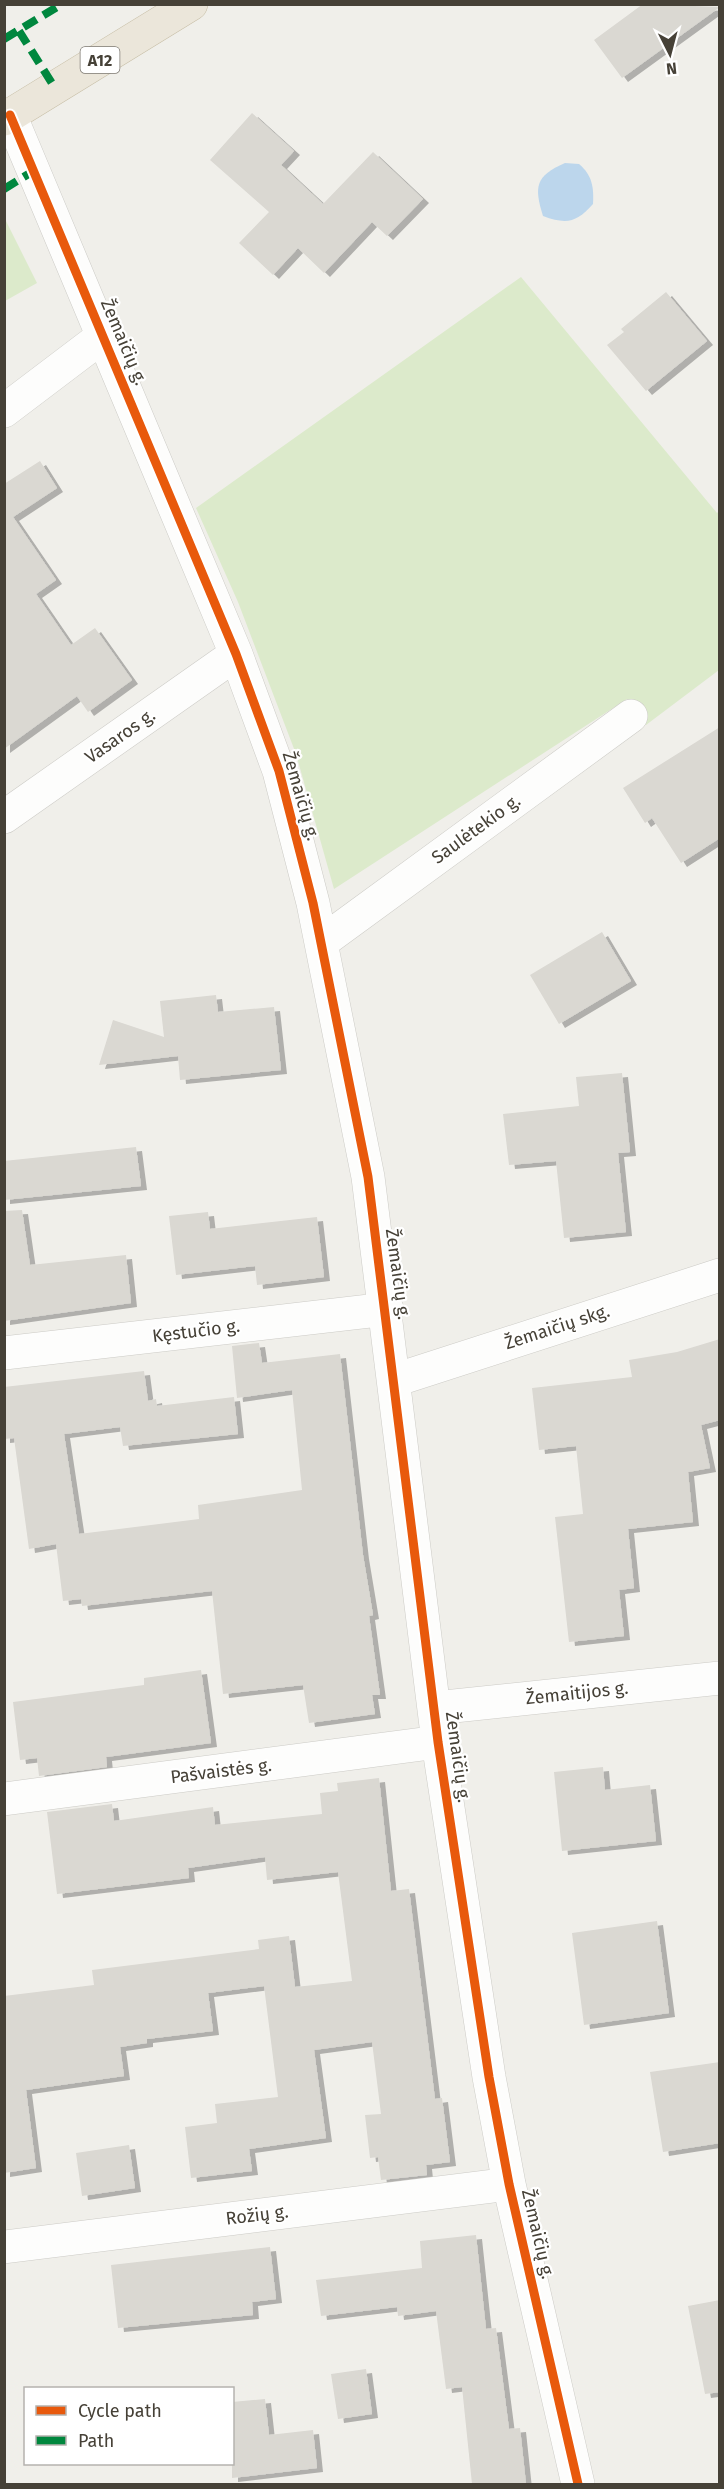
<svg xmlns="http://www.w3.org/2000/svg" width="724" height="2489" viewBox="0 0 724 2489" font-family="'Fira Sans',sans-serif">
<defs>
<filter id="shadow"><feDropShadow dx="6" dy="4" stdDeviation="0" flood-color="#0004"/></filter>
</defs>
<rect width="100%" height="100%" fill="#f0efea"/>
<path fill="#dceacb" d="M6,221L37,283L5,301L4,222Z
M521,277L717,513L719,511V670L646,725L627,699L334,889L296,754L238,602L196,508Z"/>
<path fill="#bcd6ec" d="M565,163L579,164C592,175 594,187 593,204C577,222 567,225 543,216C534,187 535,176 565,163Z"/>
<path fill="#dad8d2" filter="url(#shadow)" d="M643,4L720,7L622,78L594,40Z
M252,113L294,151L281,165L323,204L373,152L423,199L387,236L372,222L324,273L298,248L273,275L239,243L269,212L210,160Z
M666,292L707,341L646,391L607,345L624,332L621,329Z
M40,461L57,488L13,517L56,580L36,594L71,645L95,628L132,680L88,712L77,696L4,749V484Z
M720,727V838L681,863L652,818L645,823L623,788Z
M602,932L631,981L559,1024L530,975Z
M216,995L218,1012L274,1007L281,1070L180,1080L178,1056L99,1065L113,1020L164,1037L160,1001Z
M622,1073L630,1152L618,1153L626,1232L564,1238L556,1161L509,1165L503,1114L579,1106L576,1077Z
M136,1147L141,1186L4,1200V1161Z
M22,1210L30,1265L126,1255L131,1303L4,1321V1211Z
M208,1212L210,1229L317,1217L324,1277L257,1285L255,1266L176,1275L169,1216Z
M720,1339V1420L701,1425L710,1468L688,1472L693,1522L628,1529L634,1588L619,1590L624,1636L569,1642L555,1517L583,1514L576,1446L539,1450L532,1388L632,1377L629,1360L677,1352Z
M259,1343L262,1363L340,1354L363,1555L373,1615L369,1616L380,1695H372L375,1714L309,1723L303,1685L223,1694L212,1591L82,1606L81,1599L63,1601L56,1544L29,1549L14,1438L4,1439V1387L144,1371L148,1401L156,1399L157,1406L234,1397L238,1434L123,1446L120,1427L64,1434L79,1534L199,1519L198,1505L302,1490L292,1390L237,1398L232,1346Z
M201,1670L211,1743L106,1757L107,1767L39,1776L37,1758L20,1760L13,1702L144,1685V1678Z
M603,1767L605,1790L650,1785L656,1841L562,1851L554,1772Z
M379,1778L391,1891L409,1889L435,2099L442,2098L450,2162L426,2165L427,2175L381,2180L378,2157L370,2158L365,2115L381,2114L372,2042L314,2050L326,2138L249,2149L252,2171L191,2178L185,2127L217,2123L215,2104L278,2097L264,1986L208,1993L213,2031L147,2039V2043L120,2047L124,2076L26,2090L36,2168L4,2173V1996L94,1985L92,1970L259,1949L258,1940L289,1936L295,1987L352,1981L338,1872L267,1880L265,1857L188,1868L189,1878L57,1894L47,1812L112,1804L114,1821L213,1807L215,1825L322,1814L320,1793L338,1791L337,1783Z
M657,1921L669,2013L584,2025L572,1933Z
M720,2062V2143L663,2152L650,2072Z
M129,2145L135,2188L82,2196L76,2153Z
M476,2235L486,2329L496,2328L509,2429L520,2428L526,2484H472L462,2387L446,2389L436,2311L398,2316L397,2307L321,2316L316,2280L422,2268L420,2241Z
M270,2247L276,2299L252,2302L253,2315L118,2328L111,2265Z
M720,2300V2392L705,2394L688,2306Z
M366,2369L372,2414L338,2419L331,2374Z
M265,2399L269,2435L313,2430L317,2468L232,2478V2402Z"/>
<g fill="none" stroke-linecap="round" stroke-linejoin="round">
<defs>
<path id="minor" d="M10,115L236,654L279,771L313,903L368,1177L438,1742L489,2077L509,2184L578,2484
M4,411L103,336
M4,817L236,654
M322,942L631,716
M4,1353L387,1309
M395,1380L720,1275
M435,1708L720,1678
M4,1799L438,1742
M4,2247L509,2184"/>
<path id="highway" d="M4,119L191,4"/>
</defs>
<use href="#minor" stroke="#cccbc6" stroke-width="34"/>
<use href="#highway" stroke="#c7bea6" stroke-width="34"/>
<use href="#minor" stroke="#fdfdfc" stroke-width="33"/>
<use href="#highway" stroke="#ebe6da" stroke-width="33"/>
<path stroke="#00873e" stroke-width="8" stroke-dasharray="15 8" stroke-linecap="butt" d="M19,31L55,88
M4,39L62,4
M4,189L35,170"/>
<defs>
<path id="cycleway" d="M10,115L236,654L279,771L313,903L368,1177L438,1742L489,2077L509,2184L578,2484"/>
</defs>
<use href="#cycleway" stroke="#fff" stroke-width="13"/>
<use href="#cycleway" stroke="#e8590c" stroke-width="9"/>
</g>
<g text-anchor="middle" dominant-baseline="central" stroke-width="4.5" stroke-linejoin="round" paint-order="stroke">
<rect fill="#fff" stroke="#7e7a73" stroke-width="1.5" x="80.5" y="47" width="39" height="26" rx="4.5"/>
<g font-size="16" font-weight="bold" fill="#464137">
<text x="100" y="60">A12</text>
</g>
<g font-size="18" fill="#464137" stroke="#fff">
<text transform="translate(124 342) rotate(67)">Žemaičių g.</text>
<text transform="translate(120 736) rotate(-35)">Vasaros g.</text>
<text transform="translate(301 796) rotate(74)">Žemaičių g.</text>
<text transform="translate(476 829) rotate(-36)">Saulėtekio g.</text>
<text transform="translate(398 1274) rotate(82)">Žemaičių g.</text>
<text transform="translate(557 1327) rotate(-18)">Žemaičių skg.</text>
<text transform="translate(196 1331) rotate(-7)">Kęstučio g.</text>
<text transform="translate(577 1693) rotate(-6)">Žemaitijos g.</text>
<text transform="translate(458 1757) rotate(82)">Žemaičių g.</text>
<text transform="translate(221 1771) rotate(-7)">Pašvaistės g.</text>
<text transform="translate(257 2215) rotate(-7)">Rožių g.</text>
<text transform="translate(538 2234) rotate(77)">Žemaičių g.</text>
</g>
</g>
<rect width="724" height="2489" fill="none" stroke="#464137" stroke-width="12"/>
<rect x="24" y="2387" width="210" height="78" fill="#ffffff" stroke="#b5b3af" stroke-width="1.5"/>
<rect x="36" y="2406" width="30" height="9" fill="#e8590c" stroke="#b5b3af" stroke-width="1.5"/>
<text x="78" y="2417" font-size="18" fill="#464137">Cycle path</text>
<rect x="36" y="2436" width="30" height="9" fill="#00873e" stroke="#b5b3af" stroke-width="1.5"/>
<text x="78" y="2447" font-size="18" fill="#464137">Path</text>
<g transform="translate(670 54) rotate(174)" stroke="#ffffff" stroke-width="4.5" paint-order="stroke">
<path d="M0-4.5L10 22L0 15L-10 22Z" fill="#464137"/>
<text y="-9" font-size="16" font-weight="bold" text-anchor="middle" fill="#464137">N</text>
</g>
</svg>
